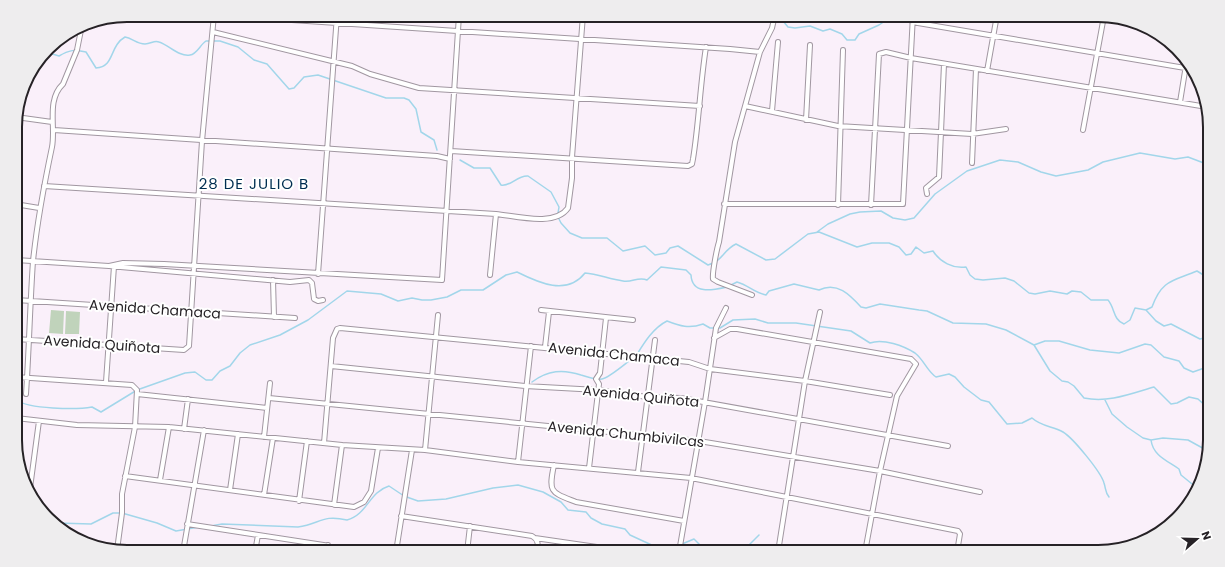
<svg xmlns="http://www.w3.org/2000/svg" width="1225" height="567" viewBox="0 0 1225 567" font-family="Poppins,sans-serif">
<rect width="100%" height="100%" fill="#faf0fa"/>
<path fill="#c0d3bb" d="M51,310L64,311L63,334L49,333Z
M66,311L80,312L79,334H65Z"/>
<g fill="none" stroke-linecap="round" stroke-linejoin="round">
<path stroke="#a2d6ea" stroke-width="1.5" d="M778,15L788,27L795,28L810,26L823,31L830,29L842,34L847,40H855L859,34L879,25L894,15
M46,52L59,56C69,50 75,49 86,52L96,68C115,67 109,46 125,37C132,38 137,44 145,44C151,44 154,40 159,42C169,45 179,57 190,55C197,54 200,45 206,41H220L238,47L254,60L267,64L289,89L294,88L304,77L318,75L386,98H404L409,100L416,109L421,132L434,140L437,150
M460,160L474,168H490L501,185C511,187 517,175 528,176L551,192L559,207L558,213
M558,217L561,223L570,233L582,238H607L623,251L645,246L655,255L666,253L670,248L678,246L708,265C724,260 722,251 736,244L766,260L775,259L808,234L819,232L857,247L872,243H889L899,247L906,255L911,254L916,247L924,253L933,251C940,262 953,269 966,267L970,275L975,279L983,280L1005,278L1014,281L1029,293L1035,294L1050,291L1067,294L1072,291L1081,292L1091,300H1108C1115,308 1113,320 1124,324L1130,320L1135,308L1146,310L1152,307C1162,279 1174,281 1197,271L1210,279
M817,232L828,224L850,214L860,212L881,211L893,218L905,220L914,218L935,194L967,171L1000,160L1018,162L1041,172L1056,176L1088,170L1103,162L1140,153L1175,159L1188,157L1209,165
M731,285L737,282C748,285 755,293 766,295L769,291L794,284L819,290C837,281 850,295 861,307L866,308L880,304L919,310L927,311L953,323L986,324L1006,330L1034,345L1050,371L1062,381L1068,382L1074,386L1084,398C1108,403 1130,394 1154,387L1171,404L1177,403L1189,397L1198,399L1210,410
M1146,310L1156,321L1164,326L1171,324L1200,339L1208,337L1210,339
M1034,345L1045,341H1059L1090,350L1119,353L1145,344L1151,345L1164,357L1179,361L1184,368L1193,372L1210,366
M636,356C644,343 653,328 667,321C680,326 689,329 703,324L710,328H720L733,320L755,319L768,323H796L851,331L870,343C883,338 904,346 915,353C924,360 927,371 936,377L949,374L955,377L964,387L981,400L989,402L1007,424L1022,423L1032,418C1042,427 1053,426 1063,432C1073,438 1101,472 1104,483C1106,489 1105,492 1109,497
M532,382C548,370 563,369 581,375C588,377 595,380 602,379C609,378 626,363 633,358
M16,400C29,409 76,410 92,407L101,412L137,390L185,373L195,372L206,380H212L220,371L230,366L240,353L250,345L280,335L308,320L347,291L381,294L398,301L412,298L422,300H431L447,297L461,290H483L506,275L517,272C539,283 567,296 585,273C598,274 609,279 623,281C632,283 638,276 647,280L661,267L686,270L691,275C692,295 713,290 727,287
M1105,400L1112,414L1127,427L1143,438L1151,440L1163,438L1188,440L1208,451
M1151,440C1153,456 1168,461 1179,469L1181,475L1197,488
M57,523L91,524L113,513H122L157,523L176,531L199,527
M211,526L222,524L298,527C320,524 322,514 347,520C367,515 369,492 389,486L404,496L418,501L446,499L493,488L518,485L543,492L561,502L568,510L586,512L591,518L602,524L625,529L630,535L656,547L678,545
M682,544L694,539L702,547L714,545L721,549L747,547L759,535"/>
<defs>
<path id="minor" d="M216,15L730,49L760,52
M912,22L1191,69
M213,32L352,66L370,74L419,88L700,106
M987,71L997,15
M1180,102L1187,59
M745,106L838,126L972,134L1006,129
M772,111L778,42
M16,117L52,122
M806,120L810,45
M54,130L437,156L450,159
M1083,130L1104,16
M451,151L688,166L692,164L693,159C699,122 700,85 706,47
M972,163L976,69
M44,186L496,214C516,216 555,227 568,208L572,178V157L583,15
M927,194L926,188L939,177L944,64
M15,204L39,208
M724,204H903L913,15
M838,205L843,50
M871,205L879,54L886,52L911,58L1207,107
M16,260L109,266L290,282L309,280L312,283L314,299L318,301L323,300
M109,266L123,263L164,264L442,280L459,15
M318,274L337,15
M490,275L496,214
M273,280L274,317
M752,295L718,282L713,279C712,273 717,248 719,242L735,142L760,52L772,28L775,15
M16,300L295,318
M541,310L633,320
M714,338L730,329H737L911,359L916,364L897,396L880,471L865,552
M16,339L184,350L189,346L202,141L214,15
M545,347L549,312
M331,366L525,386L598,390L647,397L681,398L948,446
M16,377L132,385L137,390L135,427L122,494V513L117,550
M106,382L114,266
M26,394C29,350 30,305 33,261C37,223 44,185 52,147C56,127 46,100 63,84L77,50L82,25
M137,394L267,408
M269,398L699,441L880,471L980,492
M16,418L77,425L169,427L342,445L425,450L518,462L691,478L958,531L960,534L957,552
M184,429L188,399
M264,437L270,383
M324,443L333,338L337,329L340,328L689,362L710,369L805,381L890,395
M425,450L438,315
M518,462L531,346
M554,465C548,493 551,492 576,502L684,521
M589,468L599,384L596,379L600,373L606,318
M638,472L655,340
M125,476L354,507L364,502L371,491L378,448
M160,480L169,427
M30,488L39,421
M230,490L238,434
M264,495L273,438
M299,501L307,441
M334,505L342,445
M401,516L532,536C539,540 538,545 537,552
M187,524L369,552
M535,538L631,552
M183,552L204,430
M255,552L258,535
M327,552L328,545
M396,552L412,450
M467,552L470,526
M679,552L705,402L716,328L726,308
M778,552L805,381L820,312"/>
</defs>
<use href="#minor" stroke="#a197a1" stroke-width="6"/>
<use href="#minor" stroke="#fff" stroke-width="4"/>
</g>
<g text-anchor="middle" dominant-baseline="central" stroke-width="4" stroke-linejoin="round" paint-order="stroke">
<g font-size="14" fill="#262226" stroke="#fff">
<text transform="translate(155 309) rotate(4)">Avenida Chamaca</text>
<text transform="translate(102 344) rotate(4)">Avenida Quiñota</text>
<text transform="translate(614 354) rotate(6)">Avenida Chamaca</text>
<text transform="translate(641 396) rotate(6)">Avenida Quiñota</text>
<text transform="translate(626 434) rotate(6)">Avenida Chumbivilcas</text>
</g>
<g font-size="15" letter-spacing="1" fill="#002e51" stroke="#fff">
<text x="254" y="183">28 DE JULIO B</text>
</g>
</g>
<path d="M0 0H1225V567H0ZM127 22H1098A105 105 0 0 1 1203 127V440A105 105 0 0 1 1098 545H127A105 105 0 0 1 22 440V127A105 105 0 0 1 127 22Z" fill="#eeedee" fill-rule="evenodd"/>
<path fill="none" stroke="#262226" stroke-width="2" d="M127 22H1098A105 105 0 0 1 1203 127V440A105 105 0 0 1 1098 545H127A105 105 0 0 1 22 440V127A105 105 0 0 1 127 22Z"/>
<g transform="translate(1197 539) rotate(70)" stroke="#ffffff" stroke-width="3" paint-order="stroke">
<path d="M0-3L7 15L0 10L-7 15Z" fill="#262226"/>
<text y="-6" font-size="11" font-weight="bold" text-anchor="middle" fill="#262226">N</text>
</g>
</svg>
